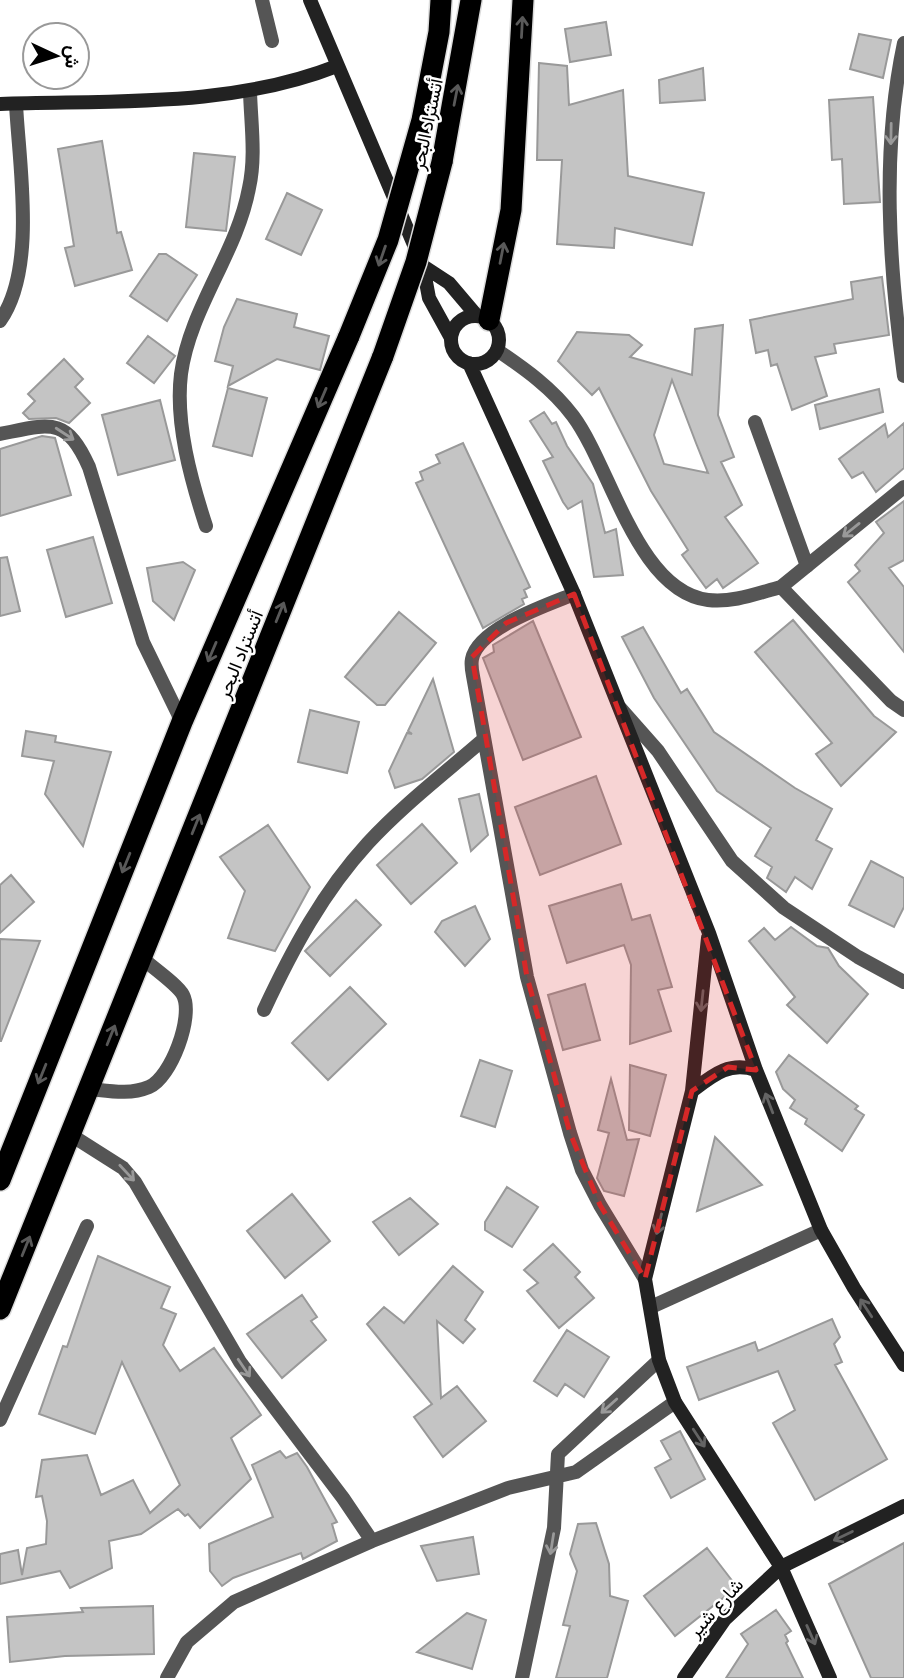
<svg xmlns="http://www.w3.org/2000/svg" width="904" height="1678" viewBox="0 0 904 1678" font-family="Commissioner,Vazirmatn,sans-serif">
<rect width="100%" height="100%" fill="#fff"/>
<path fill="#c4c4c4" stroke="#999" stroke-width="2" fill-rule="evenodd" d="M606,22L611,55L570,62L565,29Z
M859,34L891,40L883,78L850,69Z
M539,63L567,66L569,105L623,90L628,176L704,193L692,245L615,228L614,248L557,244L562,160H537Z
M703,68L705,100L660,103L659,80Z
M873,97L880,202L844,204L842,159L832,160L829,100Z
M102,141L117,233L121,232L132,270L75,286L65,248L74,246L58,149Z
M194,153L235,157L226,231L186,227Z
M287,193L322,210L301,255L266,239Z
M159,254H166L197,275L167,321L130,296Z
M882,277L889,335L834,344L836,353L815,357L827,396L792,410L777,364L771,366L768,350L756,353L750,320L853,299L851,282Z
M237,299L297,314L294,327L329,336L320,370L277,359L228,386L233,366L215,361L224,327Z
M723,325L718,415L734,457L721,462L742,505L725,517L758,563L723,588L717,579L706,588L682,555L688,550L651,491L599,388L592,395L558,361L577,332L629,335L642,345L630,357L692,375L695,329ZM672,380L696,443L708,473L664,464L654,435Z
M148,336L175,356L154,383L127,363Z
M64,359L83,379L75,387L90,403L69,423L56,418L29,419L23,413L35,401L28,394Z
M228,388L267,398L252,456L213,446Z
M879,389L883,412L820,429L815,405Z
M160,400L175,460L118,475L102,415Z
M544,412L552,424L556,422L567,446L593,484L605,533L616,529L623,575L594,577L582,501L568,509L563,502L543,461L553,457L530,421Z
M904,423V468L876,492L863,472L852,478L839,459L885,424L888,437Z
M42,436L55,438L71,495L0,516V449Z
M463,443L530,587L524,590L527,597L522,599L524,604L483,628L416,483L423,480L420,472L440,463L436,455Z
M904,501V560L889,568L904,587V652L848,582L860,571L855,565L884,533L876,522Z
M93,537L112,603L66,617L47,550Z
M7,557L20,611L0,616V558Z
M183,562L195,570L174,620L153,601L147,568Z
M399,612L436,643L385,705H377L345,677Z
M793,620L874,716L896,732L841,786L816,754L832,743L755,652Z
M533,621L581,737L523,760L483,658L494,652L493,645Z
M643,627L681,693L687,689L714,732L795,788L832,809L816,840L832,849L812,889L795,877L786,892L767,878L772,867L755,856L771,828L717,791L654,698L622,637Z
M433,679L454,752L422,779L395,788L389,771L407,733L412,734L408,731Z
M310,710L359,722L347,773L298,762Z
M26,731L56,736L55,742L111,752L83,846L45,794L54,761L22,756Z
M596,776L621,844L540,875L515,807Z
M479,794L488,835L471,851L459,799Z
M422,824L457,863L411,904L377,865Z
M268,825L310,887L275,951L228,938L245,891L220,857Z
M871,861L904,878V907L894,927L849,905Z
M11,875L34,902L0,933V885Z
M621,884L632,920L650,915L672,987L658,990L671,1031L630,1044L631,965L624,945L567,963L549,906Z
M356,900L381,925L330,976L305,951Z
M475,906L490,939L465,966L435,932L442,921Z
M791,927L817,946L828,948L839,966L868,994L827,1043L787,1005L795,997L749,941L764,928L775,940Z
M0,939L40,941L1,1041H0Z
M585,984L600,1040L563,1050L548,995Z
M350,987L386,1024L328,1080L292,1043Z
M789,1055L858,1106L855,1109L864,1115L842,1151L805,1124L807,1119L790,1108L795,1100L783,1089L776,1072Z
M480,1060L512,1071L495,1127L461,1116Z
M630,1065L666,1075L650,1136L629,1130Z
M611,1079L627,1140L639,1139L624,1196L604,1191L597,1178L609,1133L598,1130Z
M715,1137L762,1185L697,1211Z
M507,1187L538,1207L512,1247L485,1230V1222Z
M292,1194L330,1241L285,1278L247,1231Z
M410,1198L438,1224L399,1255L373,1222Z
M553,1244L580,1272L575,1277L594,1298L559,1328L527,1291L538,1283L524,1270Z
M98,1256L170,1287L161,1308L176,1314L163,1345L180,1371L214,1348L251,1400L261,1415L231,1438L251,1479L200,1528L188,1514L185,1516L178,1509L141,1534L109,1541L112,1568L70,1588L60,1571L0,1584V1554L18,1550L22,1575L27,1548L46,1544L47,1521L42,1496L36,1497L42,1460L87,1455L101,1495L133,1480L150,1513L180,1485L122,1362L95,1434L39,1414L63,1346L67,1347Z
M453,1266L483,1292L465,1320L475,1329L463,1343L437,1321L441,1398L457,1386L486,1421L443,1457L414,1417L432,1404L367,1324L384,1307L404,1323Z
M302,1295L317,1317L311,1321L326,1340L282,1378L247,1334Z
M832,1319L840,1337L834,1344L842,1362L835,1365L887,1459L815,1500L773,1423L795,1410L778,1371L699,1400L687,1367L755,1342L758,1351Z
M567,1330L609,1357L584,1397L565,1384L557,1396L534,1381Z
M680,1431L705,1479L671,1498L655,1468L671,1459L661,1441Z
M280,1451L286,1458L297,1453L307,1467L337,1522L332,1524L337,1541L303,1559L301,1553L233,1578L222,1586L210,1571L209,1544L273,1517L252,1465Z
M596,1523L609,1564L610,1596L628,1601L607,1678H556L570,1626L563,1625L577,1571L570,1554L578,1524Z
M473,1537L479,1574L437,1581L421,1546Z
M904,1543V1678H871L829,1584Z
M707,1548L737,1587L675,1636L644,1596Z
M153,1606L154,1654L65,1656L10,1662L7,1617L83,1612L81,1608Z
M776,1610L791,1631L785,1635L788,1641L786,1643L803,1678H726L748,1644L741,1634Z
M467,1613L486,1620L472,1669L417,1652Z"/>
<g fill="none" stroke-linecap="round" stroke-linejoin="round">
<defs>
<path id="motorway" d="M422,120L439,32L441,0
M442,162L471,0
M489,320L511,210L523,0
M0,1180L182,722L349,336
M0,1309L383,356"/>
</defs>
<use href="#motorway" stroke="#dbdbdb" stroke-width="24"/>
<path stroke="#555" stroke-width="14" d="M262,0L272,41
M755,422L807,566
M90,1089C110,1091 130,1095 149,1087C171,1078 194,1016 183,995C178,985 152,967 142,958
M651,1307L821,1230
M0,1420L87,1226"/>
<path stroke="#555" stroke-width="14" d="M0,321C37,269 19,165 16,104
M0,434C50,424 66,416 89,467L143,642L182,722
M206,526C191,480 175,423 181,374C190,308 237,253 249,188C256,157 251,124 250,92
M574,594C547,605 478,628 472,659C471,664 472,671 473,676L527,977L570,1133L582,1170L600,1205L645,1279
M264,1010C292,950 323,892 368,843C403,805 445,773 484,739"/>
<path stroke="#555" stroke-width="14" d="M904,43C881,151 889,266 904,376
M497,350C525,369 552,388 573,416C611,467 637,591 708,600C733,603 758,593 781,587L891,701L904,710
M781,587L904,487
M620,708L658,751L732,861L784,908L858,957L904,982
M71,1135L123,1168L135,1182L240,1362L343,1498L372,1541
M167,1678L187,1642L234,1602L372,1541L508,1488L576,1472L675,1402
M522,1678L554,1528L558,1454L659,1360"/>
<path stroke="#222" stroke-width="14" d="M310,0L423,266L429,298L451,338
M0,104C113,100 230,108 337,66
M423,266L449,283L477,316
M451 340a24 24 0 1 1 48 0a24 24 0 1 1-48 0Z
M469,363L574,594L709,933L756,1070L821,1230L854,1288L904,1365
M708,938L692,1091L645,1279L659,1360L675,1402L781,1567L830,1678
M692,1091C713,1075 729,1061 756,1070
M684,1678L725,1619L781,1567L904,1506"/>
<use href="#motorway" stroke="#000" stroke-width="21"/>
<defs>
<path id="motorway-bridge" d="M349,336L388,240L422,120
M383,356L416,262L442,162"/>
</defs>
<use href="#motorway-bridge" stroke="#dbdbdb" stroke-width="24" stroke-linecap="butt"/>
<use href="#motorway-bridge" stroke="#000" stroke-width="21"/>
</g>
<defs><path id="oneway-shaft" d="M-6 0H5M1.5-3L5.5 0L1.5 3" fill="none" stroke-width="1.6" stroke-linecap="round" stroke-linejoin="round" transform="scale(1.75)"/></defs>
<g stroke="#595959">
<use href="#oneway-shaft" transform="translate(522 27) rotate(-87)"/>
<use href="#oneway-shaft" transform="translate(456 95) rotate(-79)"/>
<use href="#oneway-shaft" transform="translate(502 253) rotate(-79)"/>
<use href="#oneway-shaft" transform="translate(382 256) rotate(109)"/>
<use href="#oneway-shaft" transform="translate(322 398) rotate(113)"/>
<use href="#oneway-shaft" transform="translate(280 612) rotate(-68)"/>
<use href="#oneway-shaft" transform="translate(212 652) rotate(113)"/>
<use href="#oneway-shaft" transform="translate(196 824) rotate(-68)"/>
<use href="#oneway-shaft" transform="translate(126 863) rotate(112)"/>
<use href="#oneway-shaft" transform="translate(111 1035) rotate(-68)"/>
<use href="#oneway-shaft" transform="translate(42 1074) rotate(112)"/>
<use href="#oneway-shaft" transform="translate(26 1246) rotate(-68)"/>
</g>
<g stroke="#999">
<use href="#oneway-shaft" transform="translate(891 134) rotate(91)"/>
<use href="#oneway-shaft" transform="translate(65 434) rotate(33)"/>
<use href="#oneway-shaft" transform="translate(851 530) rotate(141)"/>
<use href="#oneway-shaft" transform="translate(127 1173) rotate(47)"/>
<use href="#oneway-shaft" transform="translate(244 1368) rotate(56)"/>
<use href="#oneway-shaft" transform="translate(609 1406) rotate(138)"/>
<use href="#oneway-shaft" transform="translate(552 1544) rotate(99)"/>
</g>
<g stroke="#646464">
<use href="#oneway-shaft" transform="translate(702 1001) rotate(96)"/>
<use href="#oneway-shaft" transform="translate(769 1103) rotate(-111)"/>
<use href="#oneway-shaft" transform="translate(659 1224) rotate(104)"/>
<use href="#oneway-shaft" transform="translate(866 1308) rotate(-123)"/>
<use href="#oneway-shaft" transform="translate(699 1438) rotate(57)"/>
<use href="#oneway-shaft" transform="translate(843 1536) rotate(154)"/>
<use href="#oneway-shaft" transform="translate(811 1635) rotate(66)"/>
</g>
<path fill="#d62828" fill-opacity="0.2" stroke="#d62828" stroke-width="5" stroke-dasharray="14 9" stroke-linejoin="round" d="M574,594L756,1070L728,1067L692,1091L645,1279L600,1205L570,1133L527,977L472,657L506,623Z"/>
<g text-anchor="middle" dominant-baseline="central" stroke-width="5" stroke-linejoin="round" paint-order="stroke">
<g font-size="19" fill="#000" stroke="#fff">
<text transform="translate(426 124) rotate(-78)">أتستراد البحر</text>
<text transform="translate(239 654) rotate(-68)">أتستراد البحر</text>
<text transform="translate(715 1607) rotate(-48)">شارع شير</text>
</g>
</g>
<g transform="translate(56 56) rotate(94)"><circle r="33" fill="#ffffff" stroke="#999999" stroke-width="2"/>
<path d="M0-5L12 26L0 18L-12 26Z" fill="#000000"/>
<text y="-10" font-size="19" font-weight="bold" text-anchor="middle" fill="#000000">ش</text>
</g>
</svg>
